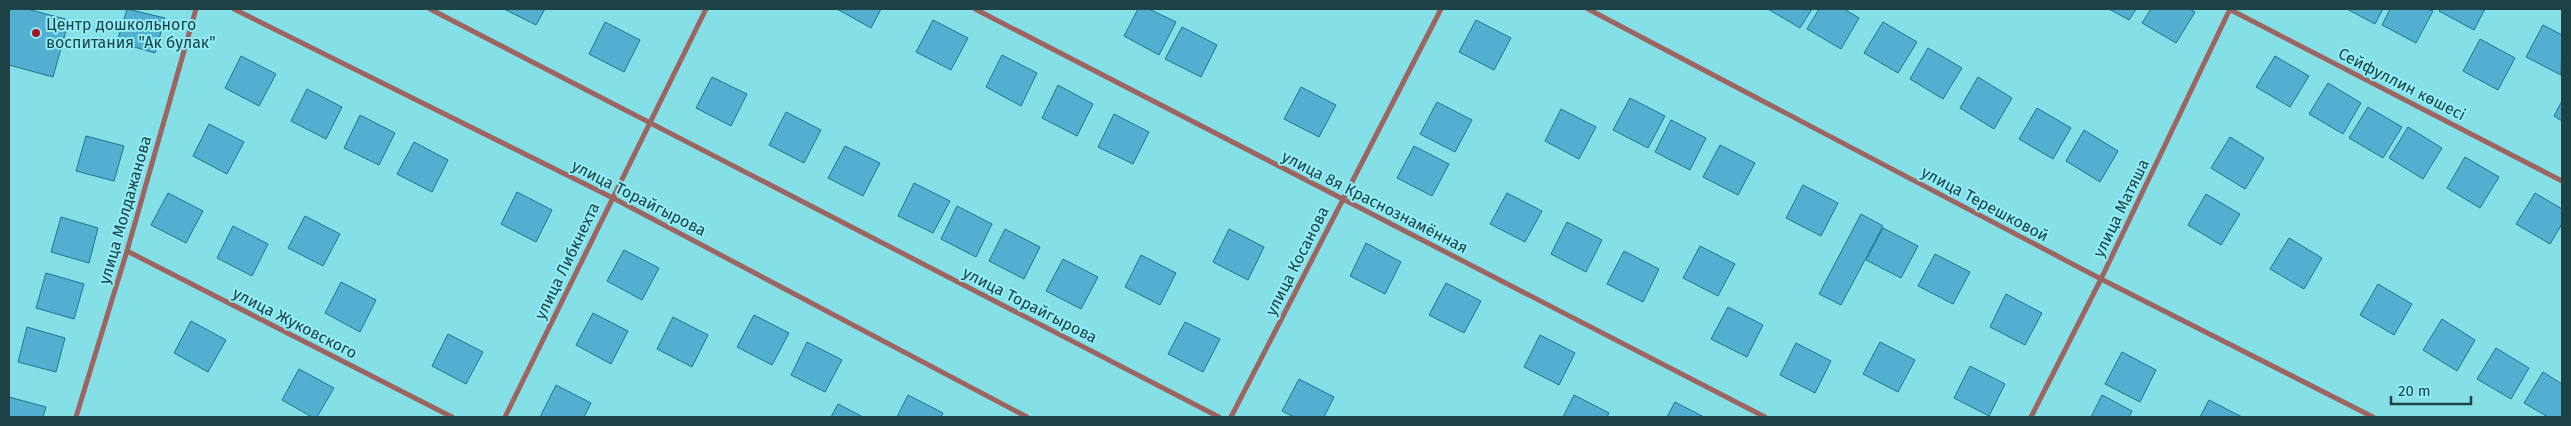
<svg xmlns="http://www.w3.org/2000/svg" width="2571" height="426" viewBox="0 0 2571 426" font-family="'Fira Sans',sans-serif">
<rect width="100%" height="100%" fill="#85dfe7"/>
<path fill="#52afd0" stroke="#1e748e" d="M9,9H27L69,20L53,77L9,65Z
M127,9L165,18L155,53L117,42Z
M504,9H545L536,25Z
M837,9H881L871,28Z
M1138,9H1149L1176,22L1159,55L1124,36Z
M1768,9H1812L1800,28Z
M1819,9H1844L1859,18L1841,49L1807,29Z
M2109,9H2136L2129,20Z
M2151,9H2190L2195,12L2176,43L2142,23Z
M2347,9H2383L2375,24Z
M2390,9H2428L2433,11L2416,43L2382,25Z
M2441,9H2485L2474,30L2439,11Z
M933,20L968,38L951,70L916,52Z
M1476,20L1511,38L1494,70L1459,52Z
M605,22L640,40L624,72L589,54Z
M1883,22L1917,42L1898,73L1864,53Z
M2543,25L2562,35L2561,75L2526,57Z
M1182,27L1217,45L1201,77L1165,59Z
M2480,39L2515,58L2498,90L2463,71Z
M1928,48L1962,68L1943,99L1910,79Z
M1002,55L1037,73L1021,106L986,87Z
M241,56L276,74L259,106L225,88Z
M2275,56L2309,76L2290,107L2256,87Z
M712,77L747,94L731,126L696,108Z
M1978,77L2012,98L1994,129L1960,108Z
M2328,83L2361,103L2343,134L2309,114Z
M1058,85L1093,104L1077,136L1042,118Z
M1301,87L1336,105L1319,137L1284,119Z
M307,89L342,107L326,139L291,121Z
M1630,98L1665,116L1648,148L1613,130Z
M2562,101V121L2554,116Z
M1437,102L1472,120L1455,152L1420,134Z
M2368,107L2402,127L2383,158L2349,138Z
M2037,108L2071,128L2053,159L2019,139Z
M1561,109L1596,127L1579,159L1545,141Z
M786,112L821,130L804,163L769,145Z
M1114,114L1149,132L1133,164L1098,147Z
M360,115L395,133L379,165L344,148Z
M1671,120L1706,138L1690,170L1655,152Z
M209,124L244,142L227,174L193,156Z
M2408,127L2442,148L2423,179L2389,158Z
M2084,130L2118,151L2100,182L2066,161Z
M86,136L124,146L114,181L76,171Z
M2230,137L2264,158L2245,189L2211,168Z
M414,142L448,160L432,192L397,174Z
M1720,145L1755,163L1738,195L1703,177Z
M845,146L880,163L863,196L828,178Z
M1414,146L1449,164L1432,196L1397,178Z
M2465,157L2499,177L2480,208L2447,188Z
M914,183L950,201L933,233L898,216Z
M1803,185L1838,203L1821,236L1786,218Z
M517,192L552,210L536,242L501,224Z
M168,193L203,211L186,243L151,225Z
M1507,193L1542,211L1525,242L1490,224Z
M2535,193L2562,209V224L2550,244L2516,224Z
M2206,194L2240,214L2221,245L2188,225Z
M957,206L992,224L976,257L941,239Z
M1861,214L1883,226L1841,305L1819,294Z
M305,216L340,234L323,266L288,248Z
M61,217L98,228L89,263L51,252Z
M1567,222L1602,240L1586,272L1551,254Z
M233,226L268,244L252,276L217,258Z
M1883,228L1918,246L1901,278L1866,260Z
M1005,229L1040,247L1024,279L989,261Z
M1229,229L1264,247L1248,280L1213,262Z
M2289,238L2322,258L2304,289L2270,269Z
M1366,243L1401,262L1385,294L1350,276Z
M1700,246L1735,264L1718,296L1683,278Z
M624,250L659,268L642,300L607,281Z
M1624,251L1659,269L1643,302L1607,284Z
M1935,254L1970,272L1953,304L1918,286Z
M1141,255L1176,273L1160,305L1125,287Z
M1063,259L1098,277L1081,309L1046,291Z
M46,273L84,284L74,319L36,308Z
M341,282L376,300L360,332L325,313Z
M1446,283L1481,301L1464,333L1429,315Z
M2378,284L2412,304L2394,335L2360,315Z
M2006,294L2042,313L2025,345L1990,327Z
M1728,307L1763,325L1747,357L1711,339Z
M593,313L628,331L611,364L576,345Z
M754,315L789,333L772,365L737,347Z
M673,317L708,335L692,367L657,349Z
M2442,319L2475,340L2457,371L2423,350Z
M191,321L226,340L208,372L174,353Z
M1185,322L1220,339L1203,372L1168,354Z
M27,327L65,338L56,372L18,362Z
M448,334L483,352L466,384L432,366Z
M1540,335L1575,353L1559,385L1524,367Z
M807,342L842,360L825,392L791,375Z
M1880,342L1915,360L1898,392L1863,374Z
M1796,343L1831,361L1815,393L1780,375Z
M2496,348L2529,368L2511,399L2477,379Z
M2122,352L2156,370L2140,402L2105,384Z
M1970,366L2005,384L1989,416L1954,398Z
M299,369L334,388L317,417H312L282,400Z
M2543,372L2562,384V417H2548L2524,403Z
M1299,379L1334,397L1324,417H1294L1282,411Z
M556,385L591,403L584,417H540Z
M908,395L943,413L941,417H897Z
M1574,395L1609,413L1607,417H1563Z
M2102,395L2132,411L2129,417H2091Z
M9,397L46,407L43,417H9Z
M2209,400L2242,417H2200Z
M1675,402L1704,417H1667Z
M838,404L863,417H831Z"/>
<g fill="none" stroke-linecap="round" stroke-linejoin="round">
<path stroke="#9c6562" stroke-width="5" d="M234,9L613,198L1027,417
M430,9L1219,417
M975,9L1765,417
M1588,9L2101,279L2373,417
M2229,9L2562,181
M127,251L452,417
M76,417L127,251L196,9
M505,417L706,9
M1231,417L1441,9
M2031,417L2101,279L2230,9"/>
</g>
<circle fill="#a81224" stroke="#92ecf5" stroke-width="2" cx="36" cy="33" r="5"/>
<g text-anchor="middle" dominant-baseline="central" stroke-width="4" stroke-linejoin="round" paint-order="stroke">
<g font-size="16" fill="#1c4246" stroke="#92ecf5" text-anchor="start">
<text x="46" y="24">Центр дошкольного<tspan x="46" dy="18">воспитания "Ак булак"</tspan></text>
</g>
<g font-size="16" fill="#1c4246" stroke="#92ecf5">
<text transform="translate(2402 84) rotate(27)">Сейфуллин көшесі</text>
<text transform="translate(639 198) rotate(27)">улица Торайгырова</text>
<text transform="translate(1375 202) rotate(27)">улица 8я Краснознамённая</text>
<text transform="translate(1985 204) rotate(28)">улица Терешковой</text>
<text transform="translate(2121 208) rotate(-64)">улица Матяша</text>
<text transform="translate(125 210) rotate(-74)">улица Молдажанова</text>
<text transform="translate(567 261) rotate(-64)">улица Либкнехта</text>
<text transform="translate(1297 261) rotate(-63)">улица Косанова</text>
<text transform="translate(1030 305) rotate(27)">улица Торайгырова</text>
<text transform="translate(295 323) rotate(27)">улица Жуковского</text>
</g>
</g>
<rect width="2571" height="426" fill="none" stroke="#1c4246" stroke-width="20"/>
<path d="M2391 396v8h80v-8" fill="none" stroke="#1c4246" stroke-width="2.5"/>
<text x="2398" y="396" font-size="15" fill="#1c4246" stroke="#92ecf5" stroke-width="4" paint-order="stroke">20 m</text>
</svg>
